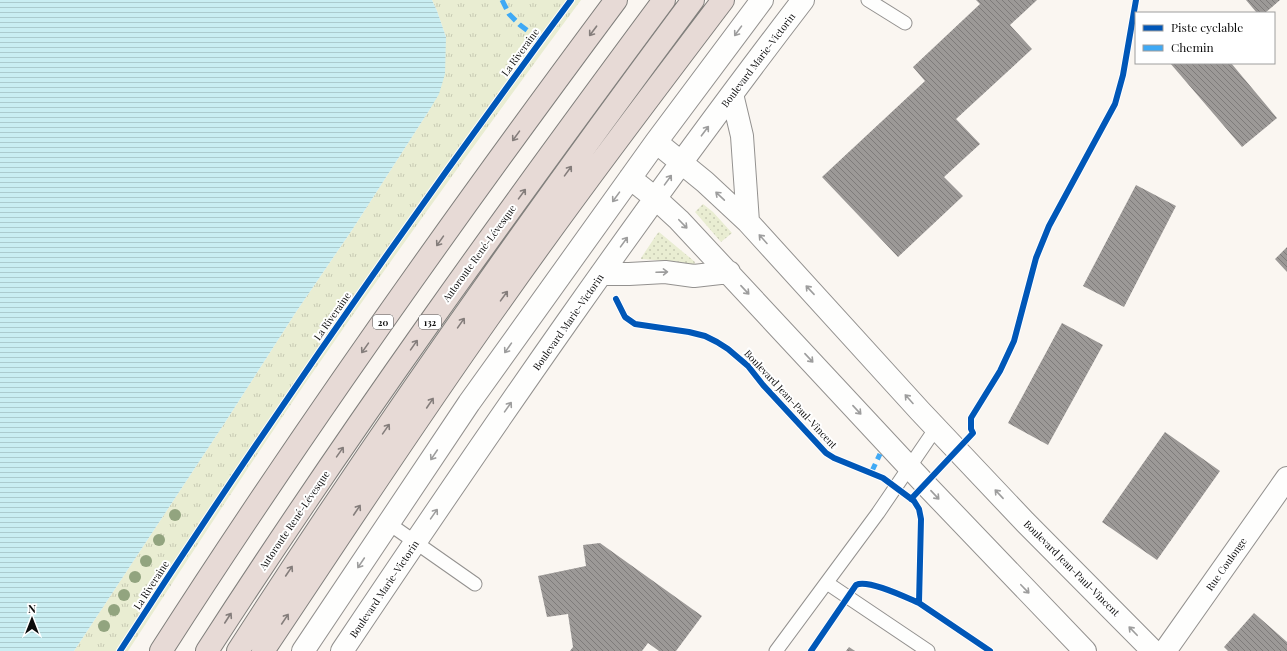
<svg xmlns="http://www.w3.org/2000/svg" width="1287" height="651" viewBox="0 0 1287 651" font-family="'Playfair Display',serif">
<defs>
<pattern id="grass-dots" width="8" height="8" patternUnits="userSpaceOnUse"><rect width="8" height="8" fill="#e9edd2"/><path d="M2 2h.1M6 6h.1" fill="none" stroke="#c7cab3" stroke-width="1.8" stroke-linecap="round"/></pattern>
<pattern id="park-tufts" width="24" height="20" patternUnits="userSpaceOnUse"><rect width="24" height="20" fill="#e9edd2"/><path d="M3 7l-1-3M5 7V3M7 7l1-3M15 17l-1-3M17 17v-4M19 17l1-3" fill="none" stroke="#c7cab3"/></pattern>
<pattern id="water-rules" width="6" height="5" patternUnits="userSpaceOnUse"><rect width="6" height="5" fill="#c9eef2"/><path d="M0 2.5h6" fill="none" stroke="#abcbce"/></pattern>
<pattern id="building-back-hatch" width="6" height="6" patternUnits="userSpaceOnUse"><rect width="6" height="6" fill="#9c9997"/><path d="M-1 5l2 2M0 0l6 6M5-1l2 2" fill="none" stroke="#7e7b7a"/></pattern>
</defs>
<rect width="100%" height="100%" fill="#faf6f1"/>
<path fill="url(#grass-dots)" d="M703,204L713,212L732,233L721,242L695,212Z
M659,232L695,262L694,266L680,262L641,259V258L657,234Z"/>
<path fill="url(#park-tufts)" d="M432,0H581C487,127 394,255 304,385C244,473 186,562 128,651H74L224,424L296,312L352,230L430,109L446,37L437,11Z"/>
<path fill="url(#water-rules)" d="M0,0H432L437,11L446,37L445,74L439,94L430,109L352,230L296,312L224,424L74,651H0Z"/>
<path fill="url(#building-back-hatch)" d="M976,0H1037L1010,25L1032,49L956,119L980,144L944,177L963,196L898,257L822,177L925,81L913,67L980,4Z
M1246,0H1280L1265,13H1257Z
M1170,63H1231L1277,118L1242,147Z
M1136,185L1176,206L1124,307L1083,286Z
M1287,247V272L1275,259Z
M1062,323L1103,345L1048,445L1008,423Z
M1165,432L1220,471L1157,560L1102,522Z
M600,543L702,616L676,651H659L648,643L642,651H570L573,647L568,614L547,617L538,576L586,566L583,545Z
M1254,613L1287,642V651H1228L1224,647Z
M849,647L855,651H846Z"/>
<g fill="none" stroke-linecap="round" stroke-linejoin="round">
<defs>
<path id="service" d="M868,0L905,23
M388,523L475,584
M827,583L928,651
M776,651L878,513L936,428"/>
<path id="minor" d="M1165,651L1287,478"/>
<path id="tertiary" d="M732,94L742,136L748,222
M656,142L705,182L748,222L920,411L1025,522L1153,651
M630,178L655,198L679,220L925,484L1085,651
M601,274H629L665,272L694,276L729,272
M303,651L469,403L656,142L762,0
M342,651C490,430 641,211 803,0"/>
<path id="motorway" d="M161,651C304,428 458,212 616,0
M207,651C351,428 506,213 664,0
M238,651C381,429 535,212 693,0
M263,651C342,533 419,415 501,300C573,198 648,99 723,0"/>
</defs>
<use href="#service" stroke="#93918f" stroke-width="15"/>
<use href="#minor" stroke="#93918f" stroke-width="24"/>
<use href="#tertiary" stroke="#93918f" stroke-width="24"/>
<use href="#motorway" stroke="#807f7c" stroke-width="24"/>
<use href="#service" stroke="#fefefd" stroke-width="13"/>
<use href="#minor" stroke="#fefefd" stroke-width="22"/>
<use href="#tertiary" stroke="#fefefd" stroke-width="22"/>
<use href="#motorway" stroke="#e7dad6" stroke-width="22"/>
<path stroke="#3fa9f5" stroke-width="5" stroke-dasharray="10 5" stroke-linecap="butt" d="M502,0L509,14L520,25L541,41
M871,473L880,454"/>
<defs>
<path id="cycleway" d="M616,299L625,317L635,324L689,332L705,336L717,342L728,349L748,366L763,385L826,453L834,458L883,478L914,501L919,509L921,519L919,603L990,651
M911,499L973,433L971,429V418L1000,371L1014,341L1036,258L1049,226L1115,104L1123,75L1136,0
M120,651C263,429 414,212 571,0
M811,651L856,585C868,579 905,597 919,603"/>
</defs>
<use href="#cycleway" stroke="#fff" stroke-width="8"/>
<use href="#cycleway" stroke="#0057b8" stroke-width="6"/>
</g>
<g fill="#92a47f">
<circle cx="175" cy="515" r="6"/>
<circle cx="159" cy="540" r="6"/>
<circle cx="146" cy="561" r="6"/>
<circle cx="135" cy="577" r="6"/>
<circle cx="124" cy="595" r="6"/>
<circle cx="114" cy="610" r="6"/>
<circle cx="104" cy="626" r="6"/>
</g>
<defs><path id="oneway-shaft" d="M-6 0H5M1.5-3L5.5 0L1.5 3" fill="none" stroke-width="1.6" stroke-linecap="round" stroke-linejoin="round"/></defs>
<g stroke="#847d7b">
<use href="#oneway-shaft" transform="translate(593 31) rotate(127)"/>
<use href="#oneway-shaft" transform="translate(516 136) rotate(126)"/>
<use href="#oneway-shaft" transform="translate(568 171) rotate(-54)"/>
<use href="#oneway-shaft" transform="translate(522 194) rotate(-54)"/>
<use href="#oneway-shaft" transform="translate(440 241) rotate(125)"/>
<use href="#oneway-shaft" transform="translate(504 296) rotate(-54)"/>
<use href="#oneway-shaft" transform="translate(461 323) rotate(-55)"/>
<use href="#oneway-shaft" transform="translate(414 345) rotate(-55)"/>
<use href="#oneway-shaft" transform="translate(365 348) rotate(125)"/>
<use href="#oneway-shaft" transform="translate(430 403) rotate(-56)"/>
<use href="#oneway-shaft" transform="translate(386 429) rotate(-55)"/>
<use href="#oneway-shaft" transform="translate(340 452) rotate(-55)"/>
<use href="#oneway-shaft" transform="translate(357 510) rotate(-56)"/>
<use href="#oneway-shaft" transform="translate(289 571) rotate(-56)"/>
<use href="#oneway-shaft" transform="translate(228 618) rotate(-57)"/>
<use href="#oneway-shaft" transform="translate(285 619) rotate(-56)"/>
</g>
<g stroke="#9d9d9d">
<use href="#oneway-shaft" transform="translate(738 31) rotate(126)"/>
<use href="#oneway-shaft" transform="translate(705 131) rotate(-53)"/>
<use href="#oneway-shaft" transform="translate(668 180) rotate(-54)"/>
<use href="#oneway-shaft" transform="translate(720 196) rotate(-137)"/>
<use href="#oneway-shaft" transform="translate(616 197) rotate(126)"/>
<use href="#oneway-shaft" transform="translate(683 224) rotate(46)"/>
<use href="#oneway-shaft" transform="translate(763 239) rotate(-132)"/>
<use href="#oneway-shaft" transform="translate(624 242) rotate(-54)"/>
<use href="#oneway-shaft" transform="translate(662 272) rotate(-2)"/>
<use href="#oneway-shaft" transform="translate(745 290) rotate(47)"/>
<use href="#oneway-shaft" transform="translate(810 290) rotate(-133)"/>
<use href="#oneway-shaft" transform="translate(508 348) rotate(125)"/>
<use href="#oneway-shaft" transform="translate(809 358) rotate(47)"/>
<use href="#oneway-shaft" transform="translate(909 399) rotate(-132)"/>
<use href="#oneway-shaft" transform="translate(508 407) rotate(-55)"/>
<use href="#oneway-shaft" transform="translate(857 410) rotate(47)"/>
<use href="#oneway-shaft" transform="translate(434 455) rotate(124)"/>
<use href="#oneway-shaft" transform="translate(999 494) rotate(-133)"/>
<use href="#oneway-shaft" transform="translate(935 495) rotate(47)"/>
<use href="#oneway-shaft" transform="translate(434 514) rotate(-55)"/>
<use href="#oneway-shaft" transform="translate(361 563) rotate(124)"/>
<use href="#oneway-shaft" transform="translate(1025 589) rotate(46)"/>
<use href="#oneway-shaft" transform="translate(1133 631) rotate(-134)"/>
</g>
<g text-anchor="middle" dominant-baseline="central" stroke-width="4" stroke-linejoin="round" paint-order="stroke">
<g fill="#fff" stroke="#555" stroke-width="1">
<rect x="373" y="315" width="20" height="14" rx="3"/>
<rect x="419" y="315" width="22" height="14" rx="3"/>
</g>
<g font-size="9" font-weight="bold" fill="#0c0c0c">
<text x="383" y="322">20</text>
<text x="430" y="322">132</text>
</g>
<g font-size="10" fill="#0c0c0c" stroke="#fff">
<text transform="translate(520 52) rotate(-54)">La Riveraine</text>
<text transform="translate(758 60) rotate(-53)">Boulevard Marie-Victorin</text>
<text transform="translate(479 253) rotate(-54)">Autoroute René-Lévesque</text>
<text transform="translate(332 316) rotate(-55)">La Riveraine</text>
<text transform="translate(568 322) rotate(-55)">Boulevard Marie-Victorin</text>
<text transform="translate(791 399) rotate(47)">Boulevard Jean-Paul-Vincent</text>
<text transform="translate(294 520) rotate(-56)">Autoroute René-Lévesque</text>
<text transform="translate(1226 564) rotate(-55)">Rue Coulonge</text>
<text transform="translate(1072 568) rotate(45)">Boulevard Jean-Paul-Vincent</text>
<text transform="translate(151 585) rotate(-57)">La Riveraine</text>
<text transform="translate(384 589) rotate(-56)">Boulevard Marie-Victorin</text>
</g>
</g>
<rect x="1135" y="12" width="140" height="52" fill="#ffffff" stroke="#9e9e9e"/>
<rect x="1143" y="25" width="20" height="6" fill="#0057b8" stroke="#9e9e9e"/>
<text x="1171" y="32" font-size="12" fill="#0c0c0c">Piste cyclable</text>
<rect x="1143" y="45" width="20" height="6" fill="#3fa9f5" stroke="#9e9e9e"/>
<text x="1171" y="52" font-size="12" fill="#0c0c0c">Chemin</text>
<g transform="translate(32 619)" stroke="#ffffff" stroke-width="3" paint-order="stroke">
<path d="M0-3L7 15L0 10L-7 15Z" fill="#0c0c0c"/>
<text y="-6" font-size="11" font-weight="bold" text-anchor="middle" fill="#0c0c0c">N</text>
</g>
</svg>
